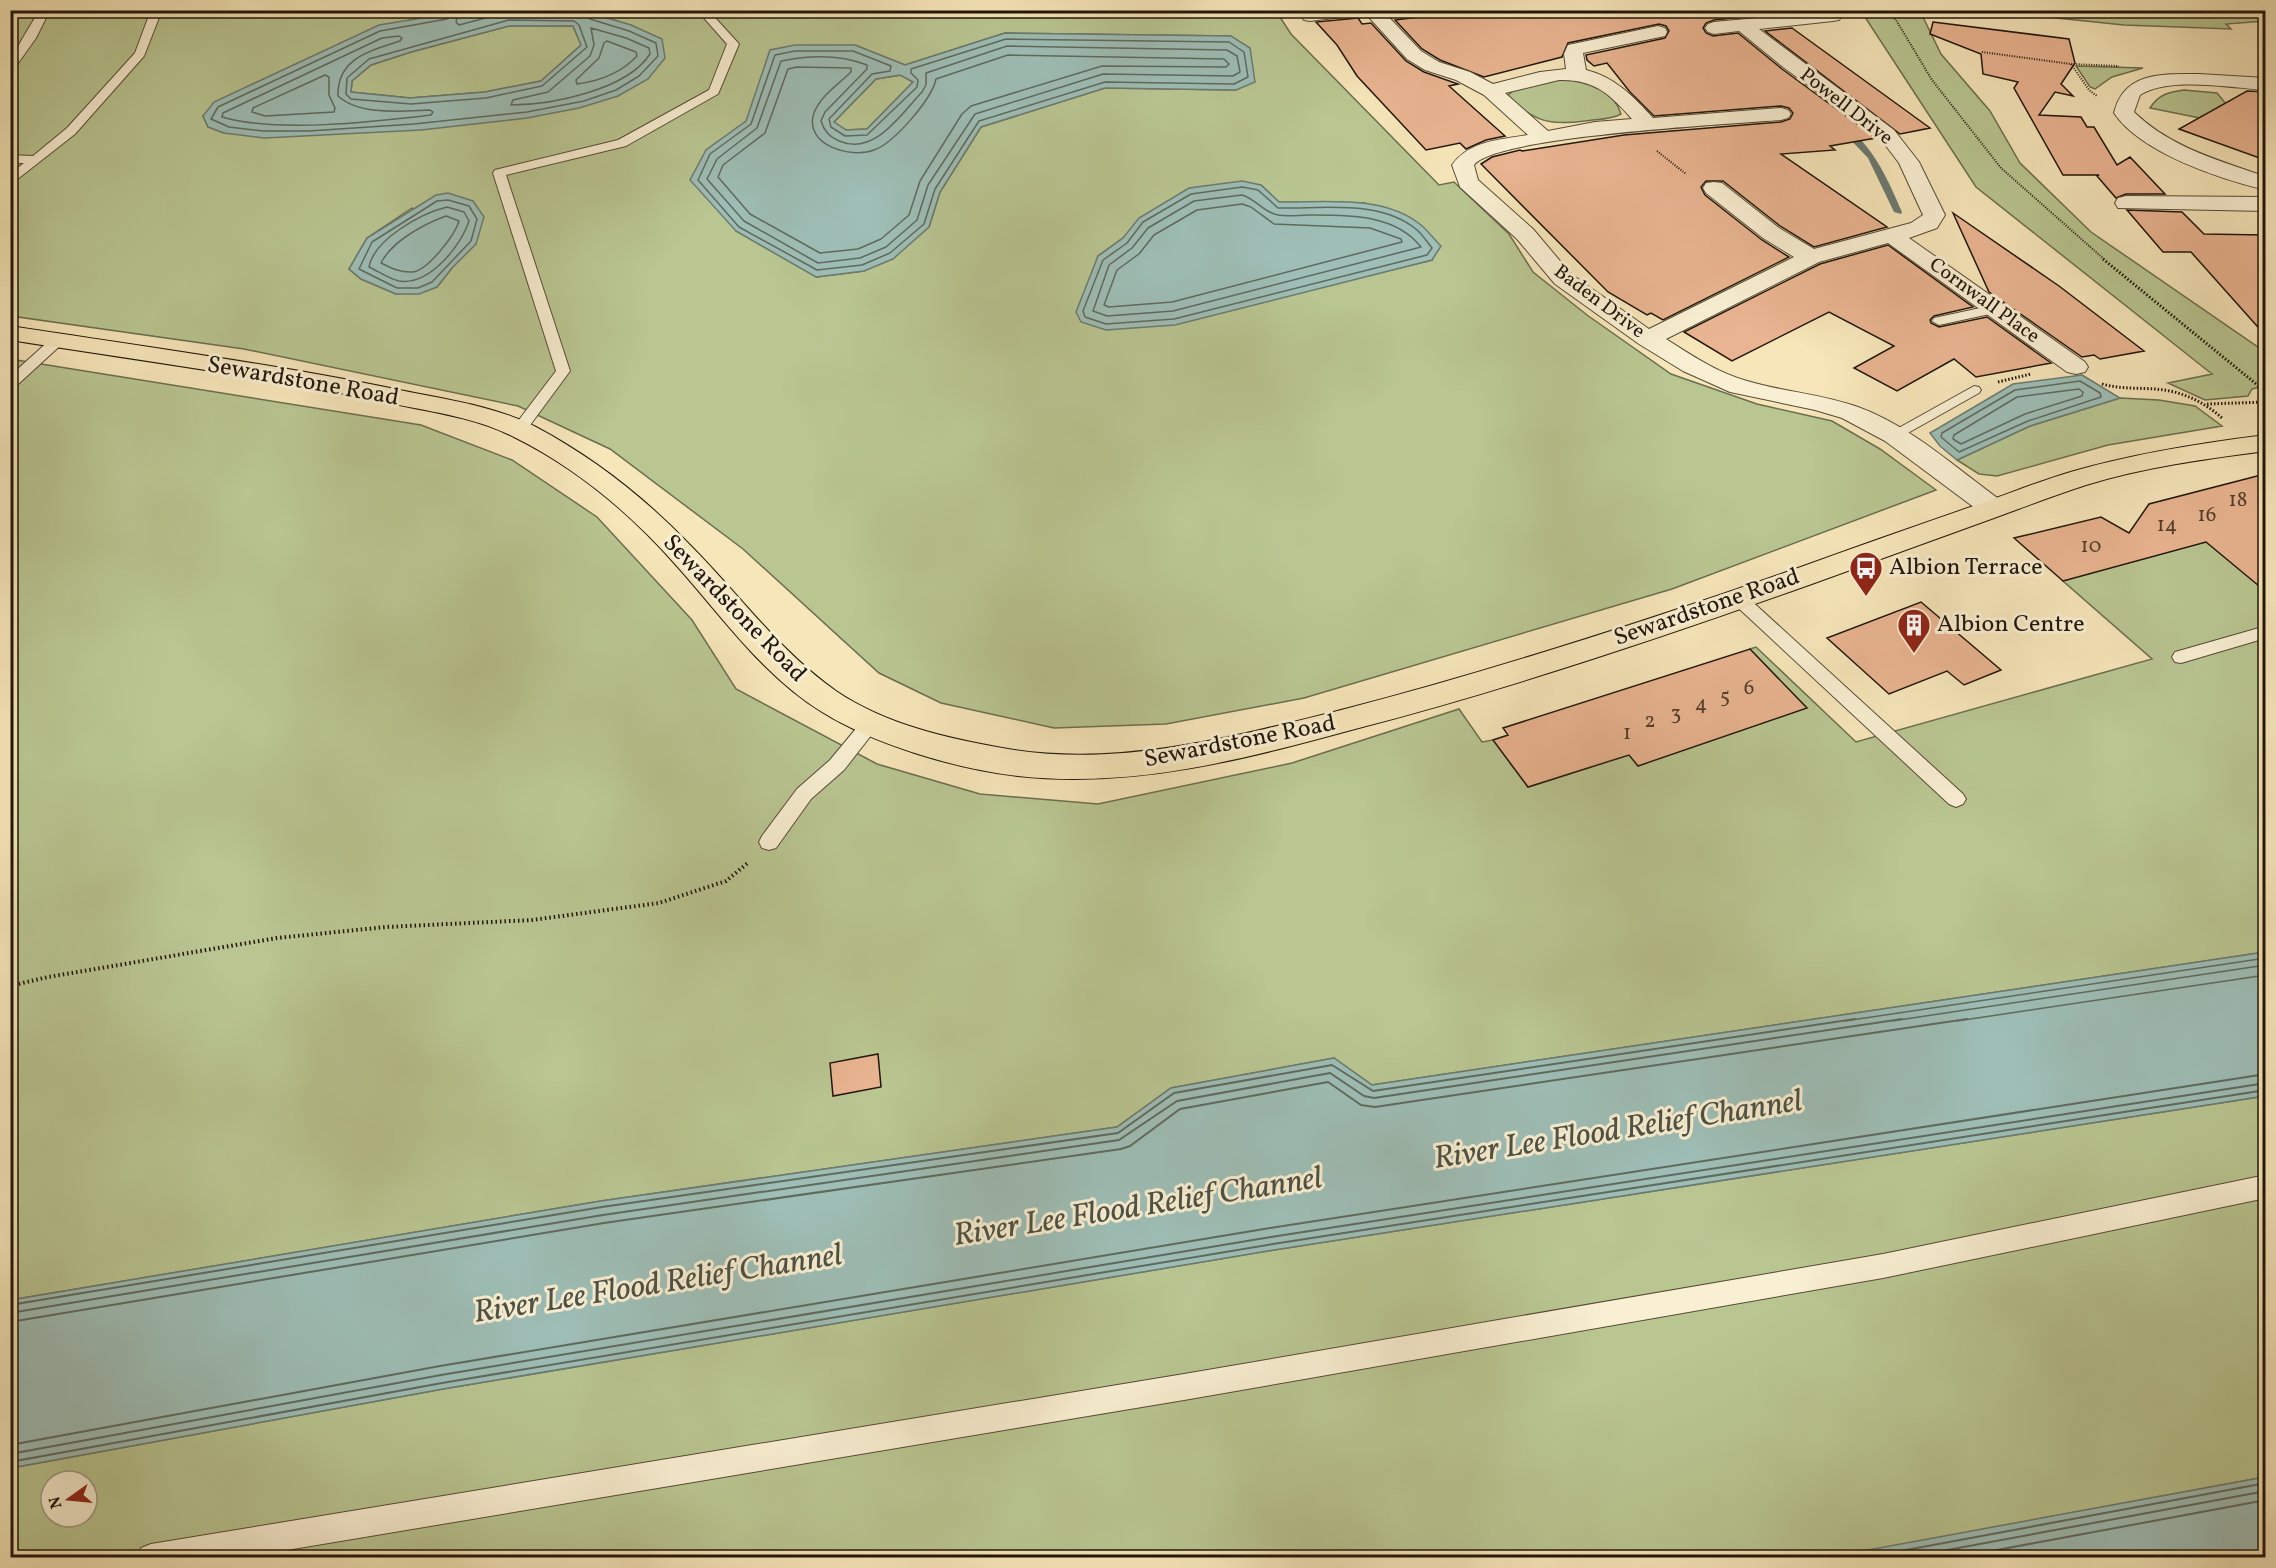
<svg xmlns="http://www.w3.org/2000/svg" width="2276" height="1568" viewBox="0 0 2276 1568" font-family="Vollkorn,serif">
<rect width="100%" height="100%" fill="#f6e6ba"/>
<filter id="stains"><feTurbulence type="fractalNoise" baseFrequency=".00333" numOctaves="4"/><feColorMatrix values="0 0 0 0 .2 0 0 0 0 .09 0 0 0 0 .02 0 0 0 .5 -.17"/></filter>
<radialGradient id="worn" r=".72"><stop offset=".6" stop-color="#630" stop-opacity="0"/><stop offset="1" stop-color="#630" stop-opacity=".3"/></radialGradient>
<path fill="#b9c692" stroke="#6c6e4e" stroke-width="1.5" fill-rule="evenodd" d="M2265,10V21L2226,24L2231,29L2124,25L1987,11Z
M10,11H465L453,12L203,116L208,127L224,133L527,118L631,25L583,11H1276L1291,34L1439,185L1454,182L1509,234L1533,272L1587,315L1671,374L1757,404L1832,421L1880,449L1936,490L1672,589L1304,698L1166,724L1054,728L941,703L879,673L743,549L610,449L518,406L244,349L11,316ZM1005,33L1231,36L1236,90L1105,88L981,127L940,192L929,227L864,271L817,277L736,231L706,150L855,45L905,65ZM1261,185L1279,202L1365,203L1432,260L1312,289L1098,256L1123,238ZM412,208L452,268L437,287L396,294L361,279L349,269L367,238Z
M1861,11H1920L1941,54L1990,111L2020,163L2091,232L2265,352V386L2252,389L2248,396L2205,400L2168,383L2212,374L1976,187Z
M509,26H573L581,45L541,81L485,92L410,98L351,92L352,81L371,65L411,52Z
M2076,66L2143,68L2112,77L2095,89L2090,87Z
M901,75L913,82L867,129L846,130L834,122L876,79Z
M1566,77C1588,78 1614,91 1621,114C1610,120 1597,119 1585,121C1548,126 1537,121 1508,99V95L1513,91Z
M2184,90L2217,93L2245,127L2150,108C2159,94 2169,92 2184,90Z
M10,359L421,425L512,460L597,517L692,620L736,689L877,764L980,794L1098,804L1292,763L1459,709L1482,742L1493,740L1528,787L1621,757L1750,649L1756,647L1856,742L2152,659L2063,581L2265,525V952L1372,1085L1334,1058L1171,1088L1117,1127L601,1201L11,1300Z
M2120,398L2159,400L2195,406L2222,426L2108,445L1997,476L1979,474L1957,460L2030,426Z
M2265,1096V1477L1830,1558H11V1468L443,1389L1274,1250ZM51,1481H87V1517H51Z"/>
<path fill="#9ebeb6" stroke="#6c7b71" stroke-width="1.5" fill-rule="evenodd" d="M465,11H583L631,25L662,39L665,58L648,79L618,96L579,108L527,118L421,130L264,138L224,133L208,127L203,116L214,102L379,25ZM509,26H573L581,45L541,81L485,92L410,98L351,92L352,81L371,65L411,52Z
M1005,33L1231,36L1250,48L1255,82L1236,90L1105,88L981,127L940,192L929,227L893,259L864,271L816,277L736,231L690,180L706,150L746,121L770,50L795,45H855L905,65ZM900,75L913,82L867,129L846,130L834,122L876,79Z
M1242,181L1261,185L1279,202C1325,203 1383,194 1421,225C1428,231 1434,239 1441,246L1432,260L1175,325L1106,330L1081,322L1076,312L1098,256L1123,238L1139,218L1189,188Z
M448,193L473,201L484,217L476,244L452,268L437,287L419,294H396L361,279L349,269L367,238L436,195Z
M2082,375L2120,398L2030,426L1957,460L1940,446L1930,433L2013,384Z
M2265,952V1096L1274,1250L443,1389L11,1468V1300L601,1201L1117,1127L1171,1088L1334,1058L1372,1085Z
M2265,1477V1557H1830Z"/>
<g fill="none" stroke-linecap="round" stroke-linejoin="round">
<path stroke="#5f6a60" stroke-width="1.5" d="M452,10L451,16L447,19L380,31L218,107L211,119L229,127L263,131H309L414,124L527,112L584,101L616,90L639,76L658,56L656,43L629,31L590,19L586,10
M459,10L456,22L459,25L508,12L575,13L578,10
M509,20L574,21L579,25L587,47L542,86L486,98L411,104L351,99L346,94L347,78L369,59Z
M591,28L626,38L649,48L650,54C627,90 551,105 511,105L513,100L548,92L590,56L594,45Z
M399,36L402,38L400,41C370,51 337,58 338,96C360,116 402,111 430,110L433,112L431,115C373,122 277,133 222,117L223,113L382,38Z
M1006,39L1229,42L1244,52L1248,77L1234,84L1105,82L979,121L935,189L924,224L890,253L862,265L817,270L739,227L698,180L710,154L751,124L775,55L795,51H853L891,66L890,71L872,74L829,119L831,127L845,136L867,135L917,87L918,80L911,73V69Z
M607,41L636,52L637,56C621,73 600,81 577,84L576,80L599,58L604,43Z
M1007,46L1227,50L1237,56L1240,72L1233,76L1103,74L975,114L928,185L917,220L886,247L860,258L818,263L744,221L707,179L717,159L757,128L781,61C810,55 839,54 867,65V69L825,112L821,121C824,131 829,137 839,141C875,156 900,115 922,92L926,85V73Z
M1008,55L1224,59L1229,64L1226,67L1102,66L971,106L962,114L920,181L909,215L881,239L858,249L820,253L750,214L718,177L723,165L765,133L788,69L797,67L851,68V72C839,84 820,96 814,113C803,145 851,159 874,150C894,143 932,99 936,79Z
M325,75L329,77V95L335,108L334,112L265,116L252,112L253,108Z
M1242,187L1258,190L1278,208C1322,209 1381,199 1417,230C1423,235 1427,242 1432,248L1427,255L1174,319L1106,324L1085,317L1083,311L1103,260L1127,243L1143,222L1191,194Z
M1242,195C1256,199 1264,213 1278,215C1288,217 1300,215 1310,215C1349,215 1395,214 1421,247L1173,311L1107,316L1093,311L1109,265L1132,248L1148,228L1194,201Z
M448,200L469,206L477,219L471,241L432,282L418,288H397L359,269L372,242L437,201Z
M1242,204L1251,207L1274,224L1370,228L1401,239L1402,242L1172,302L1109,307L1104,305L1117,270L1139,254L1154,235L1197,210Z
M447,207L464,212L469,221C461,246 429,286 399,281C389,279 378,271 369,267C374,239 422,213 447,207Z
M446,216L459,221C455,235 428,270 413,272C401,273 391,268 381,263C392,241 424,224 446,216Z
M2080,381L2100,393L2101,397L2028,421L1959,452L1941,437L1942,433L2015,390Z
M2079,389L2083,392L2082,396L2025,414L1961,444L1953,439L1954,435L2017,397Z
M1845,1021L2266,958
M1892,1021L2266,965
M1957,1021L2266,975"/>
<path stroke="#5f6a60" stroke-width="2" d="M10,1305L602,1207L1118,1133L1174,1093L1332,1065L1373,1091L1855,1019
M10,1313L603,1215L1119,1140L1177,1101L1330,1073L1364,1096L1374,1098L1902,1019
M10,1322L604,1223L1121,1149L1130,1146L1180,1109L1328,1082L1361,1105L1375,1107L1967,1019
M10,1445L440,1366L1270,1228L2266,1074
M10,1454L441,1375L1271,1237L2266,1083
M10,1462L442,1383L1273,1244L2266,1090
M1863,1558L2266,1483
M1904,1558L2266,1491
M1954,1558L2266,1500"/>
<path fill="#6c7b71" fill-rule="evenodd" d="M1845,130H1851C1876,152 1889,182 1902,212L1901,214L1894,212L1868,158L1845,134Z"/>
</g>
<path fill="#e9b491" stroke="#201609" stroke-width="1.5" d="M1475,10H1768L1773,14L1714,20L1706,23L1703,28L1706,33L1713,36L1738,33L1782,69L1876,138L1830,146L1835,150L1781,154L1887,227L1814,247L1780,226L1723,181H1706L1701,187L1705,195L1762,240L1789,257L1663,320L1651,313L1647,315L1608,292L1481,164L1492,157L1520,150L1522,151L1624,135L1781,122L1790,119L1793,113L1789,108L1781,106L1654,116L1630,92L1607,63L1594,66L1587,60L1586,55L1665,38L1669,31L1666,26L1659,24L1568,43L1562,57L1484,77L1440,60L1422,49L1395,20Z
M1358,18L1362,24L1371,23L1406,61L1424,72L1458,84L1449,86L1505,136L1486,140L1466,149L1460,143L1426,150L1357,76L1337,45L1316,22Z
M1933,22L2069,39L2075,63L2061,84L2073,96L2055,92L2039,115L2081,117L2087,127H2094L2117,165L2130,157L2165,194H2126L2116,198L2097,176L2099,175H2063L2014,88L2018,82L1983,74L1981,54L1930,34Z
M1792,28L1890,99L1930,128L1900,134L1765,31Z
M2247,91L2265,92V160L2179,129Z
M2127,210L2182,212L2204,234L2265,235V335L2191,252H2163Z
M1953,213L2059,286L2144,351L2100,359L2094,355L2082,357L1989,292Z
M1888,245L1973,307L1934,316L1930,320L1931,323L1939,327L1987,317L2051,363L1976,377L1954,359L1897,391L1854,368L1894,346L1829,312L1732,361L1684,332L1820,264Z
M2265,474V591L2206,542L2063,581L2014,538L2101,517L2129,533L2149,504Z
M1921,602L2001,670L1964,685L1947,671L1889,694L1827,638Z
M1750,649L1807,708L1638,766L1629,755L1528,787L1493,740L1508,735L1503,728Z
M878,1054L881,1087L833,1096L830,1063Z"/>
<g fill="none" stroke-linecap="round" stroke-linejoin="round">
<defs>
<path id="service" d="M39,10H50L36,38L14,69L10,70C10,54 31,27 39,10Z
M151,10H162L144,56L75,134L10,185V174L24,163H10V155L33,156L67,128L135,53Z
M697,10H708L739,44L718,94L626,146L506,175L570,371L525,432H515L512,429L556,371L493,173L495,170L618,140L709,90L727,44Z
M1994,305L1999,306L2001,309L1999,312L1939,325L1932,321L1934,318Z
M57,337L62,338L64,341L62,344L15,387L10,388V376L52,338Z
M1974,386L1979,387L1981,390L1979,393L1899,438H1889L1886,435Z
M1739,593L1745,595L1963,794L1966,799L1963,804L1956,807L1949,804L1733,603L1730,599L1733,595Z
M2266,626V638L2181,663L2175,662L2172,657L2175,652Z
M871,717L878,719L880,724L844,770L811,799L776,848L769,850L762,848L759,842L762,836L797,789L830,760L864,719Z
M2266,1175V1198L1883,1278L1184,1400L239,1558H137L141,1548L151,1544L1184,1374L1883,1254Z"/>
<path id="minor" d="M1311,10H1382L1421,51L1439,62L1470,72L1493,84L1540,72L1566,69L1564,54L1568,45L1658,26L1665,28L1667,32L1665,36L1583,53L1586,70C1615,77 1634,97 1653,118L1781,108L1788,110L1791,114L1788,118L1781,120C1734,124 1495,136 1474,165L1478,180L1533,229L1571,274L1649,329L1794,257L1763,238L1706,193L1703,188L1706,183L1714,182L1722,183L1779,228L1814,249L1911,223L1923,215L1899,163L1880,138L1783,67L1739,31L1714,34L1708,32L1705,28L1708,24L1714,22L1833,11L1839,12L1842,16L1839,20L1833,21L1759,29L1894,130L1919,162L1945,215L1937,228L1909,238L2085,362L2088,367L2085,372L2076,374L2067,372L1888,243L1819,262L1666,339C1691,355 1718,373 1747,381C1784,392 1822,394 1858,407C1911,426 1957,469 2003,502L2007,508L2003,514L1993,517L1983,514L1885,441L1842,418L1815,410L1730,392L1683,371L1639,344L1555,284L1517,239L1460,187L1452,165C1470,140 1501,140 1528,135L1484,95L1456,80L1425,70L1407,59L1366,14L1310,21L1304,20L1301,16L1304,12ZM1559,80C1594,79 1610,94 1632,119L1595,122L1548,131L1505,93Z
M2199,74L2266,78V90C2232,88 2169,76 2140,95L2134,112C2171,148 2219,160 2266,177V190C2220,179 2141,153 2114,113C2124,71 2163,74 2199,74Z
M2126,196L2266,197V211L2118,208L2115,203L2118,198Z"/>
<path id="primary" d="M10,326C139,346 268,363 395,389C442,399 493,405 536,427C594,458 645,498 690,545C739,594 779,651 836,691C886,725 950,739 1008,749C1119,768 1238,736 1345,709C1498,669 1649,620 1798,568C1859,546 1921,524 1982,503C2013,492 2043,480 2074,471C2137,453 2201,443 2266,435V451C2205,459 2144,467 2086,485C2055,495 2024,507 1994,518C1932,540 1871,563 1809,585C1660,638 1509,689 1355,729C1245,759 1133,789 1018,776C957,769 875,745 822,712C763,676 721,615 676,565C631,514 575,467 514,437C475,417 427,411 384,402C261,376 135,360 10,340Z"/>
</defs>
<use href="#service" stroke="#564a35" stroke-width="2"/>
<use href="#minor" stroke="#564a35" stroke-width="2"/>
<use href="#primary" stroke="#201609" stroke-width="2"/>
<path stroke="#201609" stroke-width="2" stroke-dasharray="1 1.5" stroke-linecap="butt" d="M1890,10L1932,80L2001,168L2105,260
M1982,52L2071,64L2119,66
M2071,64L2089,90L2097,96
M1657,151L1686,174"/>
<path stroke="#201609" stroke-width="3" stroke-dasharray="1.5 2" stroke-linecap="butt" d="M2103,259L2266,392
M1998,382L2031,374
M2102,384C2123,390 2143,387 2164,390C2186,393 2207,404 2223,419
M2207,404L2266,402"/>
<path stroke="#201609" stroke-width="4" stroke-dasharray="1.5 3" stroke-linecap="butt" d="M10,986L48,977L277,938L386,927L532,920L659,903L726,881L749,862"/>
<use href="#service" fill="#f9efd2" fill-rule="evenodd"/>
<use href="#minor" fill="#f9efd2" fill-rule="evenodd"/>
<use href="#primary" fill="#f6e6ba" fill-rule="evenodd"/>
</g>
<defs>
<symbol id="bus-pin" viewBox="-11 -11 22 30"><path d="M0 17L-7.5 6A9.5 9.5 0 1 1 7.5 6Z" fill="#8f2418" stroke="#f9efd2"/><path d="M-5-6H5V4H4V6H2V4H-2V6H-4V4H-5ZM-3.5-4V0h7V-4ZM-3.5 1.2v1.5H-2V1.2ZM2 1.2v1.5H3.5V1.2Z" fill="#fff"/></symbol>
<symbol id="building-pin" viewBox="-11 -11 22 30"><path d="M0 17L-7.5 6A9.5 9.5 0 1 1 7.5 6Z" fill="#8f2418" stroke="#f9efd2"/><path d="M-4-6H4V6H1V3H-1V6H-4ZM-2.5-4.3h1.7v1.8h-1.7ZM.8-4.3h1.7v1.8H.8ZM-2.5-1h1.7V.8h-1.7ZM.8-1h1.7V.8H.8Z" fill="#fff"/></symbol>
</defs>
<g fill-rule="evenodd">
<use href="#bus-pin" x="1847" y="549" width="38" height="52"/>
<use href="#building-pin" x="1895" y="606" width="38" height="52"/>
</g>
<g text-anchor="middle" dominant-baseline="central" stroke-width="6" stroke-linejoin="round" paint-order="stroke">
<g font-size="20" fill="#201609" stroke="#f9efd2">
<text transform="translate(1846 107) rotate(38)">Powell Drive</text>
<text transform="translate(1984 301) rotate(36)">Cornwall Place</text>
<text transform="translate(1599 302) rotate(37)">Baden Drive</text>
</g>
<g font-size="21" fill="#523e2b">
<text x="2238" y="500">18</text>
<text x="2207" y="515">16</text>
<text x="2167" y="525">14</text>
<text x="2091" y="546">10</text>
<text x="1749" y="688">6</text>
<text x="1725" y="696">5</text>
<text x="1701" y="704">4</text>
<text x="1676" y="713">3</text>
<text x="1650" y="721">2</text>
<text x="1627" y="733">1</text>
</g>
<g font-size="24" fill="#201609" stroke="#f9efd2">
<text transform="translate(303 382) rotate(10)">Sewardstone Road</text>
<text transform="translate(1707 608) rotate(-19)">Sewardstone Road</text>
<text transform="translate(734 609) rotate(46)">Sewardstone Road</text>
<text transform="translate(1240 742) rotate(-11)">Sewardstone Road</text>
</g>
<g font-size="24" fill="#201609" stroke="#f9efd2" text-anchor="start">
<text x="1889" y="568">Albion Terrace</text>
<text x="1937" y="625">Albion Centre</text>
</g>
<g font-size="32" font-style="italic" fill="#4c5146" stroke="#f9efd2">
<text transform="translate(1618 1131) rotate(-9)">River Lee Flood Relief Channel</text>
<text transform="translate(1138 1208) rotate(-9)">River Lee Flood Relief Channel</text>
<text transform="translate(658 1285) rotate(-9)">River Lee Flood Relief Channel</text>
</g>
</g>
<rect width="2276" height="1568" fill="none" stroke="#f6e6ba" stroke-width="36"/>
<rect x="12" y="12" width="2252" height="1544" fill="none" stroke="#201609" stroke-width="3"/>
<rect x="18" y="18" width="2240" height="1532" fill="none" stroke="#201609" stroke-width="1.5"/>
<g transform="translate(69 1499) rotate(255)"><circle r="28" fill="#f9efd2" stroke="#a29882" stroke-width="1.5"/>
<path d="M0-4.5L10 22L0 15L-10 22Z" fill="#8f2418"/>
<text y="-9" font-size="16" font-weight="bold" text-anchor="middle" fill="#201609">N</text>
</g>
<rect width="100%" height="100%" filter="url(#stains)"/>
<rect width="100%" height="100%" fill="url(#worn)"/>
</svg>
